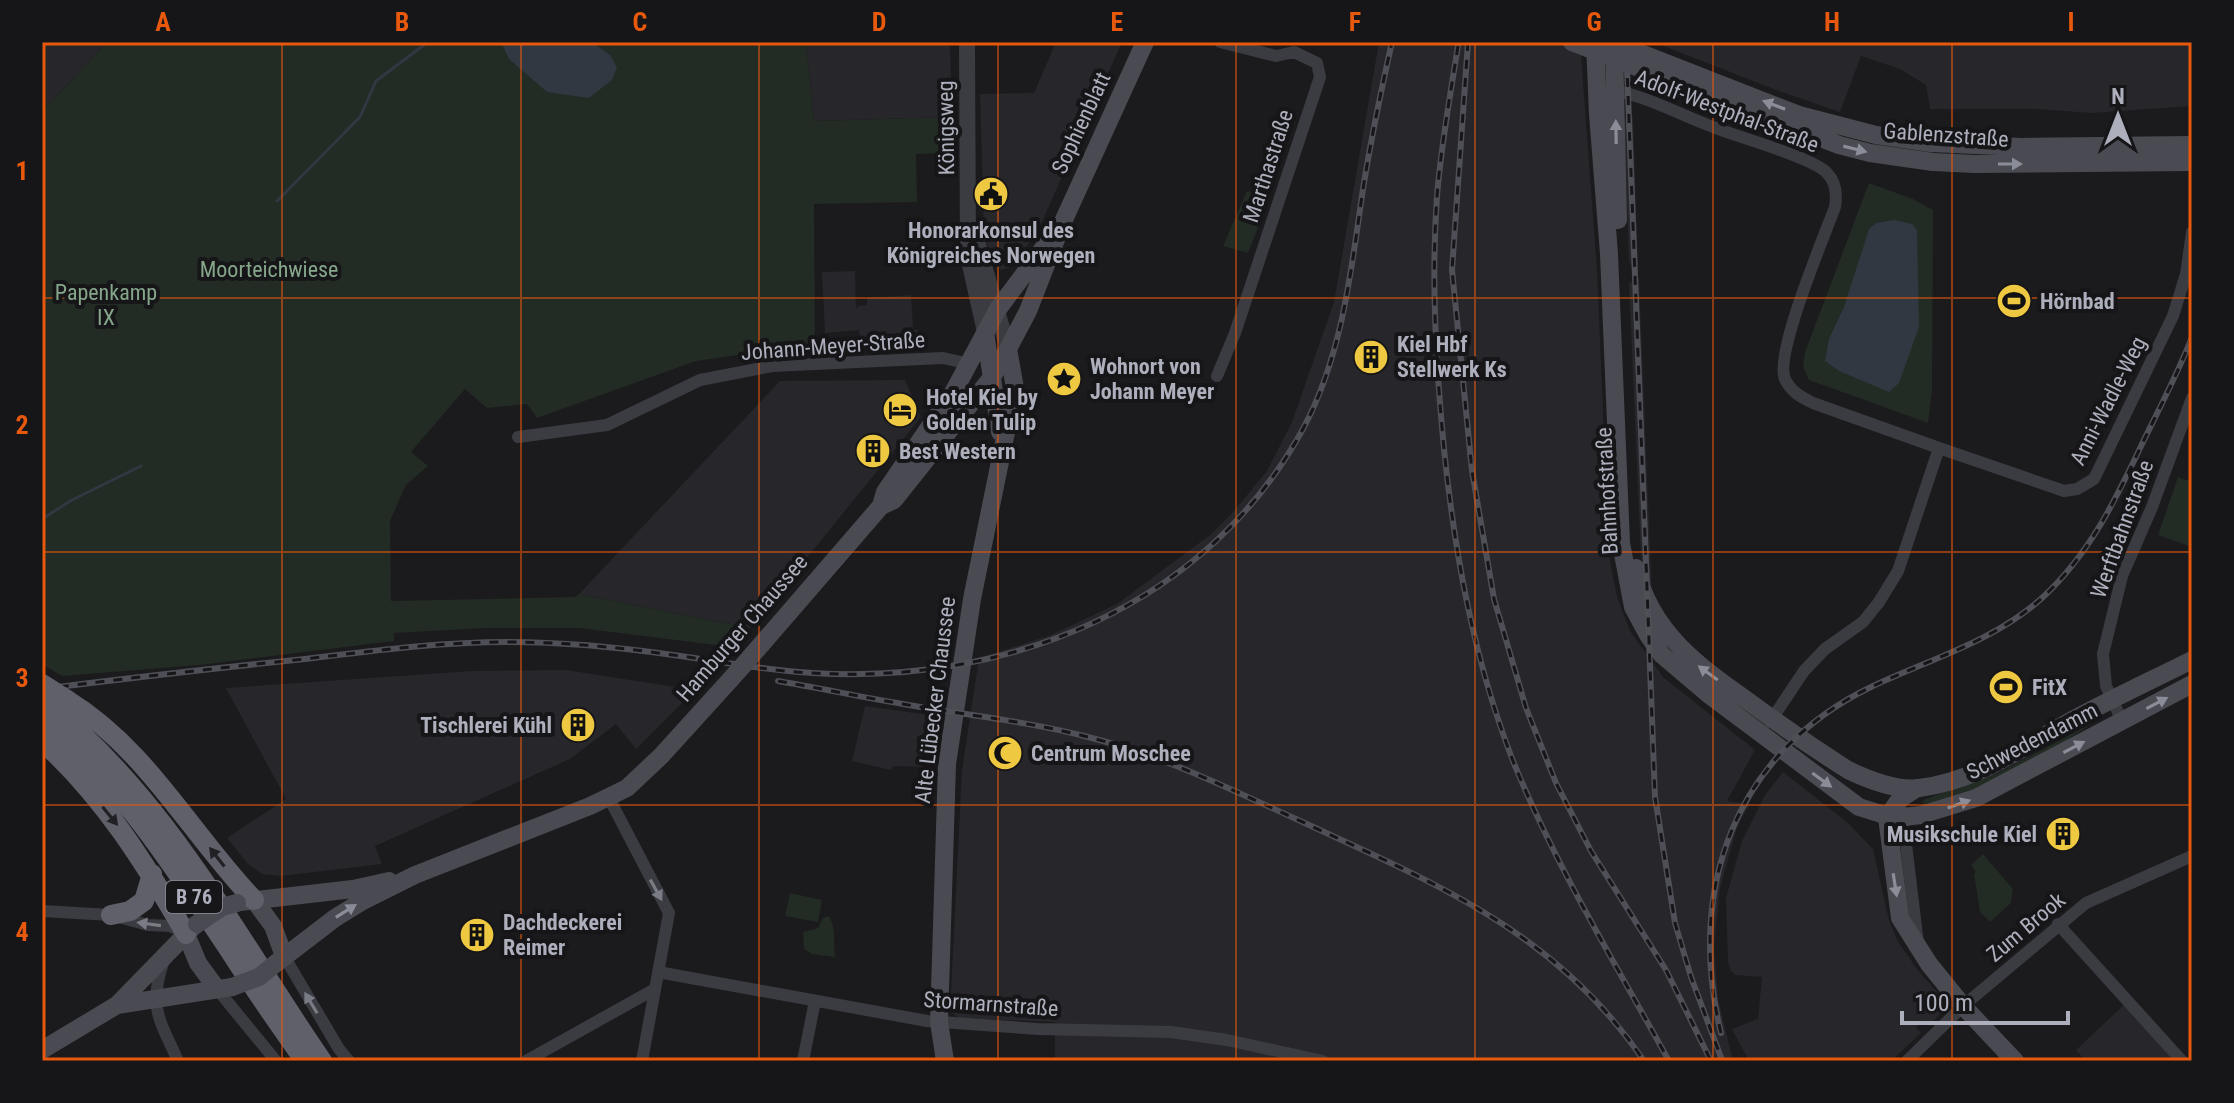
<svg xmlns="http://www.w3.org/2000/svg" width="2234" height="1103" viewBox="0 0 2234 1103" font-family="'Roboto Condensed',sans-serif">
<rect width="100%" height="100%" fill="#1b1a1d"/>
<path fill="#27262a" d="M42,42H107L42,112Z
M806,42H950L952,117L814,121Z
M1056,42H1122L1041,224L1014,266L1001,270L991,262L984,230L980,94L1034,93Z
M1379,42H1580L1597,270L1609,556L1617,597L1630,631L1663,677L1755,750L1727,801L1750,804L1738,824L1720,888L1714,946L1718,999L1733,1061H1055V1022L959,1018L950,1012L962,770L979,658L1051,635L1117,604L1210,535L1234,511L1267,471L1292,422L1334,302Z
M1653,42H2192V106L2092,113L2035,109H1930L1926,85L1900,69L1861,56L1840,112L1779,91Z
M1626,117H1633L1638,265L1635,266H1631L1629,260L1624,120Z
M855,271L856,309L858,306L867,305V298L911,295L913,327L903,328L902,330H918V337L860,338L859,330L825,333L822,272Z
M1639,278L1652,597L1641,557L1629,283Z
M905,380L921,417L750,628L579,594L780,381Z
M566,670L695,690L636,749L616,724L570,759L375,846L382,864L281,876L262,874L247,863L227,838L286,799L226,688L472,671Z
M865,706L936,716L928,767L893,766L891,770L852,761Z
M1783,772L1848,823L1873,849L1889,920L1897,940L1917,969L1948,1005L1929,1026L1923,1020L1916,1027L1921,1033L1891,1061H1749L1732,1029L1758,1019L1762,977L1735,975L1731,971L1728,962L1726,898L1742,841L1765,795Z
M2125,1004L2178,1061H2086L2076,1050Z"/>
<path fill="#222b24" d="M107,42H806L814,121L952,117L953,153L916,154L917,202L814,204L815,344L696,361L537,418L527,404L487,408L465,389L411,452L428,466L406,485L390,521L391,601L575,597L579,594L750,628L732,647L579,628H486L394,633V641L200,665L62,676L42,664V112Z
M1869,183L1913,199L1933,210L1932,391L1928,423L1809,380L1803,366L1805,352Z
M1247,191L1270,198L1248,253L1223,246Z
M2178,477L2192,482V547L2158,535Z
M2092,718L2094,722L2064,742L1967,795L1924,807L1923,800L2000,772L2064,738Z
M1983,854L2013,889L2011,903L1990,922L1980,912L1974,874L1976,872L1971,865Z
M790,893L822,900L818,922L785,916Z
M829,916C837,930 833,943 835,957L812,954L804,949L803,932L818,928L823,918Z"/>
<path fill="#303841" d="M501,42H592L610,55L617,67L612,80L589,98L547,92L509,59Z
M1894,220L1912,224L1917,230L1919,327L1899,383L1889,392L1839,371L1825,361L1829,339L1844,307L1869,229L1876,223Z"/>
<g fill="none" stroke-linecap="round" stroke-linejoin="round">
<path stroke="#303841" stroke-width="3" d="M277,201L360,117L376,81L428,42
M42,519L72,500L141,466"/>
<path stroke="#3b3c42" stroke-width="12" d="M1609,90C1646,95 1678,114 1713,127C1737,137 1812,157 1827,173C1836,182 1837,195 1835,207C1824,237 1774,355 1785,379C1791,392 1801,397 1813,403L1939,448L1898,571L1879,602L1863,622L1825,649L1804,671L1770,722
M1217,376L1235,333L1320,77L1317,63L1294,52L1276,56L1220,42
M518,437L607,425L700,380L772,366L943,358L970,364
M1939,448L2064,491L2077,489L2094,479L2173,316L2186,274L2192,232
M2122,721L2106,686L2103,654L2122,576L2152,507L2192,398
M609,798L669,913L642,1061
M1902,811L1918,944
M42,911L111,915L148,925L170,926L183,932
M2058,924L2182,1061
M284,956L339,1049L349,1061
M163,963C148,1008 160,1020 178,1061
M658,972L927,1021L1038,1029L1171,1032L1227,1040L1323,1061
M217,989L276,1061
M526,1061L655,989
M803,1061L815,1001
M1907,1061L1963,1006L2086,903L2192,856"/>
<path stroke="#3b3c42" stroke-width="16" d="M967,42L968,256L985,332
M973,227L1008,349"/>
<path stroke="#4a4b52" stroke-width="18" d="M1595,42L1598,114L1609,254L1621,543L1633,607L1648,635L1662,655L1708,694L1859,807L1894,818L1921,815L1976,798L2192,684
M1614,45L1618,220
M1931,143L2021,147L2192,145
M1933,162L1975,164L2192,162
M985,332L1000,432
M881,506L894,500L992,377L1008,349L1028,311L1062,224L1145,42
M1636,568C1650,633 1701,668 1752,704C1783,727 1815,749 1848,770C1869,780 1896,791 1919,788C1973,782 2019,750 2065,724C2107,701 2150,681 2192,660
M747,661L881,506L885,492L954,391L998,309L1048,242
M1917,788L1900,799L1887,817L1900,918L1929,964L1963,1006L2015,1061
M254,900L273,926L284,956
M240,902L353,889L389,881
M186,934L198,963L217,989
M275,964L335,918L361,902L415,875L590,806L627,788L661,756L730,680
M117,1005L232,987
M42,1050L117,1005L195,925
M945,1061L939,1022L947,764L972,599L1015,388L1008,349"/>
<path stroke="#60606a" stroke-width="20" d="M42,700C164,795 236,936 322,1061
M67,700C147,749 190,833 254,900
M42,720C120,782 171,863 226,945C251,984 278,1023 305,1061
M42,741C103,796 145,863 186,934
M111,915L130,911L144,901L152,874"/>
<defs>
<path id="rail" d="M1468,42L1452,270L1472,471L1494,599L1526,708L1556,783L1591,851L1666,970L1711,1061
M1626,42L1655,797L1675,923L1691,977L1722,1060
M1458,46C1450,96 1441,146 1437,196C1431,281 1436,365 1444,449C1455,556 1474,660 1513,761C1555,865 1615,963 1669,1061
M778,681C819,688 861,697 903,704C964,715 1027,721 1088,737C1161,755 1228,788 1296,819C1432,882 1556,931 1644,1061
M42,689C129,678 217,668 305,659C372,651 439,642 506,642C562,642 618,647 673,655C720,661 766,671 813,673C1008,685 1208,606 1304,427C1343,353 1351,270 1363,189C1371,139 1381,91 1392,42
M1721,1033C1686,890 1734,753 1871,687C1930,659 1993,642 2042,598C2090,554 2116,499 2143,442C2160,407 2178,373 2192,337"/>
</defs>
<use href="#rail" stroke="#4f5057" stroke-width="6"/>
<use href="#rail" stroke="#161518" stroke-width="3" stroke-dasharray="9" stroke-linecap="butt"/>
<path stroke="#4a4b52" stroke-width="18" d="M1572,42L1839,145L1870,153L1933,162
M1612,42L1799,115L1876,135L1931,143
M730,680L747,661
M197,924L222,907L237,903
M232,987L259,977L275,964"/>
<path stroke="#60606a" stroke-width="20" d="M42,684L67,700"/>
</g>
<defs><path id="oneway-solid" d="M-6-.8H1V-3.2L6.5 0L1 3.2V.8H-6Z" transform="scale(2)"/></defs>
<g fill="#8a8d97">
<use href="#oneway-solid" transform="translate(1774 105) rotate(-159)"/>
<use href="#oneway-solid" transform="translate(1616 132) rotate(-91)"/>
<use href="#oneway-solid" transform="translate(1855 149) rotate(14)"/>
<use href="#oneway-solid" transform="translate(2010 164)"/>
<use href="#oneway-solid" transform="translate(1708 673) rotate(-144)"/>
<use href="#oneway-solid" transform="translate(2157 703) rotate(-28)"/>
<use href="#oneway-solid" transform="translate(2074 747) rotate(-28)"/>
<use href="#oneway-solid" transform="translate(1822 780) rotate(36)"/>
<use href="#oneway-solid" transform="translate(1959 804) rotate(-19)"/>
<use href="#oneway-solid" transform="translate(1895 885) rotate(81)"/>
<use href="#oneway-solid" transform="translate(346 911) rotate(-32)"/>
</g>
<g fill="#212024">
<use href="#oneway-solid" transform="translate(110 816) rotate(51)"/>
<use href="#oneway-solid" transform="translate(217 857) rotate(-128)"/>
</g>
<g fill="#7a7c85">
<use href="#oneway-solid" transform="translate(656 890) rotate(61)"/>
<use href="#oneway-solid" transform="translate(149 924) rotate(-172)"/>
<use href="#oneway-solid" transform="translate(311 1003) rotate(-121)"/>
</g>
<path fill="none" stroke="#e8590c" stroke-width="2" stroke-opacity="0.55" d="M282,42V1061M521,42V1061M759,42V1061M998,42V1061M1236,42V1061M1475,42V1061M1713,42V1061M1952,42V1061M42,298H2192M42,552H2192M42,805H2192"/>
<defs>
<symbol id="civic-disc" viewBox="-11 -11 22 22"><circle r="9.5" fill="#eec841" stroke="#161518"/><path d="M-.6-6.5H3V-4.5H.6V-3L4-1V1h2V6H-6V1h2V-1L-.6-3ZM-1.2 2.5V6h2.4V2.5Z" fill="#111"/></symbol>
<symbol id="stadium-disc" viewBox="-11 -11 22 22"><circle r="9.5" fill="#eec841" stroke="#161518"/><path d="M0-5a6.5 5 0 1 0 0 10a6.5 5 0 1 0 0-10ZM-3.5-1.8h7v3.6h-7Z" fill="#111"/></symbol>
<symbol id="building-disc" viewBox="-11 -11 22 22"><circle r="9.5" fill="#eec841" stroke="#161518"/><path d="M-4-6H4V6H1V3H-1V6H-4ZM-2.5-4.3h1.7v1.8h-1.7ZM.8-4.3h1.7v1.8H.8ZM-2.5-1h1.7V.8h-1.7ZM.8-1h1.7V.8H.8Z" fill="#111"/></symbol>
<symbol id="sight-disc" viewBox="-11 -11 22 22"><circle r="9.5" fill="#eec841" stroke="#161518"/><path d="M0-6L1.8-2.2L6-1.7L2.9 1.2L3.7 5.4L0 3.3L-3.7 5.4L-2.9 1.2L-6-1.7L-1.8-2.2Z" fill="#111"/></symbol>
<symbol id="hotel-disc" viewBox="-11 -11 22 22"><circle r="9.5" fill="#eec841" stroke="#161518"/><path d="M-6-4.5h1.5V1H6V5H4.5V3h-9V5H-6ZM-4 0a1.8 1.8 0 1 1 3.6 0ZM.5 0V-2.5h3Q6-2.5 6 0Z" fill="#111"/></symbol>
<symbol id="mosque-disc" viewBox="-11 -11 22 22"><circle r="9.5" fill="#eec841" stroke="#161518"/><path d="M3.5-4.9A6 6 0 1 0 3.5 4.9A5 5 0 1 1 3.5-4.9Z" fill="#111"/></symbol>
</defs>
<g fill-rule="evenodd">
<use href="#civic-disc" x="971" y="174" width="40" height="40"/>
<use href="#stadium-disc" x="1994" y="281" width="40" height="40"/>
<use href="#building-disc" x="1351" y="337" width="40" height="40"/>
<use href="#sight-disc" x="1044" y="359" width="40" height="40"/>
<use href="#hotel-disc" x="880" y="390" width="40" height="40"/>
<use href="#building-disc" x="853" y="431" width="40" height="40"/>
<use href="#stadium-disc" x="1986" y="667" width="40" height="40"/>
<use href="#building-disc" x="558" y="705" width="40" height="40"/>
<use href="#mosque-disc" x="985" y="733" width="40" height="40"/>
<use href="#building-disc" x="2043" y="814" width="40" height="40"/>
<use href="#building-disc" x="457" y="915" width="40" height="40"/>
</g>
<g text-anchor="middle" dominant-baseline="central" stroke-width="8" stroke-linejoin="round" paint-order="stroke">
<rect fill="#161518" stroke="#80828b" stroke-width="2" x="166" y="881" width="56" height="32" rx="6"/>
<g font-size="20" font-weight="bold" fill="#adb0bc">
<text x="194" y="897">B 76</text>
</g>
<g font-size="22" fill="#adb0bc" stroke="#161518">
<text transform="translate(1727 111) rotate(21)">Adolf-Westphal-Straße</text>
<text transform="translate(1081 123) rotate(-65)">Sophienblatt</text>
<text transform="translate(946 128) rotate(-91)">Königsweg</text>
<text transform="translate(1946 135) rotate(4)">Gablenzstraße</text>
<text transform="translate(1268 166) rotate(-72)">Marthastraße</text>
<text transform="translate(833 346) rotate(-4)">Johann-Meyer-Straße</text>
<text transform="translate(2108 401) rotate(-63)">Anni-Wadle-Weg</text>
<text transform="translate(1607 491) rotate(-93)">Bahnhofstraße</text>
<text transform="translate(2122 529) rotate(-70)">Werftbahnstraße</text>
<text transform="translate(742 628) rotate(-49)">Hamburger Chaussee</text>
<text transform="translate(935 700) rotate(-83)">Alte Lübecker Chaussee</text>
<text transform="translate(2032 741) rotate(-27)">Schwedendamm</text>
<text transform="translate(2026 927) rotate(-40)">Zum Brook</text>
<text transform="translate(991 1004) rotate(4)">Stormarnstraße</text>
</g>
<g font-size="22" font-weight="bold" fill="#adb0bc" stroke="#161518" text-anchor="start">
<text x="991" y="230" text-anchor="middle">Honorarkonsul des<tspan x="991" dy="25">Königreiches Norwegen</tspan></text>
<text x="2040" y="301">Hörnbad</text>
<text x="1397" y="344">Kiel Hbf<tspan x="1397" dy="25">Stellwerk Ks</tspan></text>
<text x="1090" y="366">Wohnort von<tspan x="1090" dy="25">Johann Meyer</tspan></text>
<text x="926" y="397">Hotel Kiel by<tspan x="926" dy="25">Golden Tulip</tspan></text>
<text x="899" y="451">Best Western</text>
<text x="2032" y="687">FitX</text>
<text x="552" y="725" text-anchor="end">Tischlerei Kühl</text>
<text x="1031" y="753">Centrum Moschee</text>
<text x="2037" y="834" text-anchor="end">Musikschule Kiel</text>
<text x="503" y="922">Dachdeckerei<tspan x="503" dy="25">Reimer</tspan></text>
</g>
<g font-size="22" fill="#85a68b" stroke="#161518">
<text x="269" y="269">Moorteichwiese</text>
<text x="106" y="292">Papenkamp<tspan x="106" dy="25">IX</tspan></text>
</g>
</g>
<rect width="2234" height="1103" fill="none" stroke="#161518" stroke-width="88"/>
<g transform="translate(2118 116)" stroke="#161518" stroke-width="6" paint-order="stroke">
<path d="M0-6L14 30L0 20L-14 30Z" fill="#adb0bc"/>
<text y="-12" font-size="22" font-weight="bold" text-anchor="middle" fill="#adb0bc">N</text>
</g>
<path d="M1902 1011v12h166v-12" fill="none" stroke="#adb0bc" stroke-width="4"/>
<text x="1914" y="1011" font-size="24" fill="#adb0bc" stroke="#161518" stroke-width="6" paint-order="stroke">100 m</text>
<rect x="44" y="44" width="2146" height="1015" fill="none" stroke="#e8590c" stroke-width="3"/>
<g font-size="26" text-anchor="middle" font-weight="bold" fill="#e8590c">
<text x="163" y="31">A</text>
<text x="402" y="31">B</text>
<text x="640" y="31">C</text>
<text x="879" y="31">D</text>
<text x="1117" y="31">E</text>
<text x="1355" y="31">F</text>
<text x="1594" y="31">G</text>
<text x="1832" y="31">H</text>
<text x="2071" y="31">I</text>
<text x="22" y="180">1</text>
<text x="22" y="434">2</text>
<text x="22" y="687">3</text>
<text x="22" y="941">4</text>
</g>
</svg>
